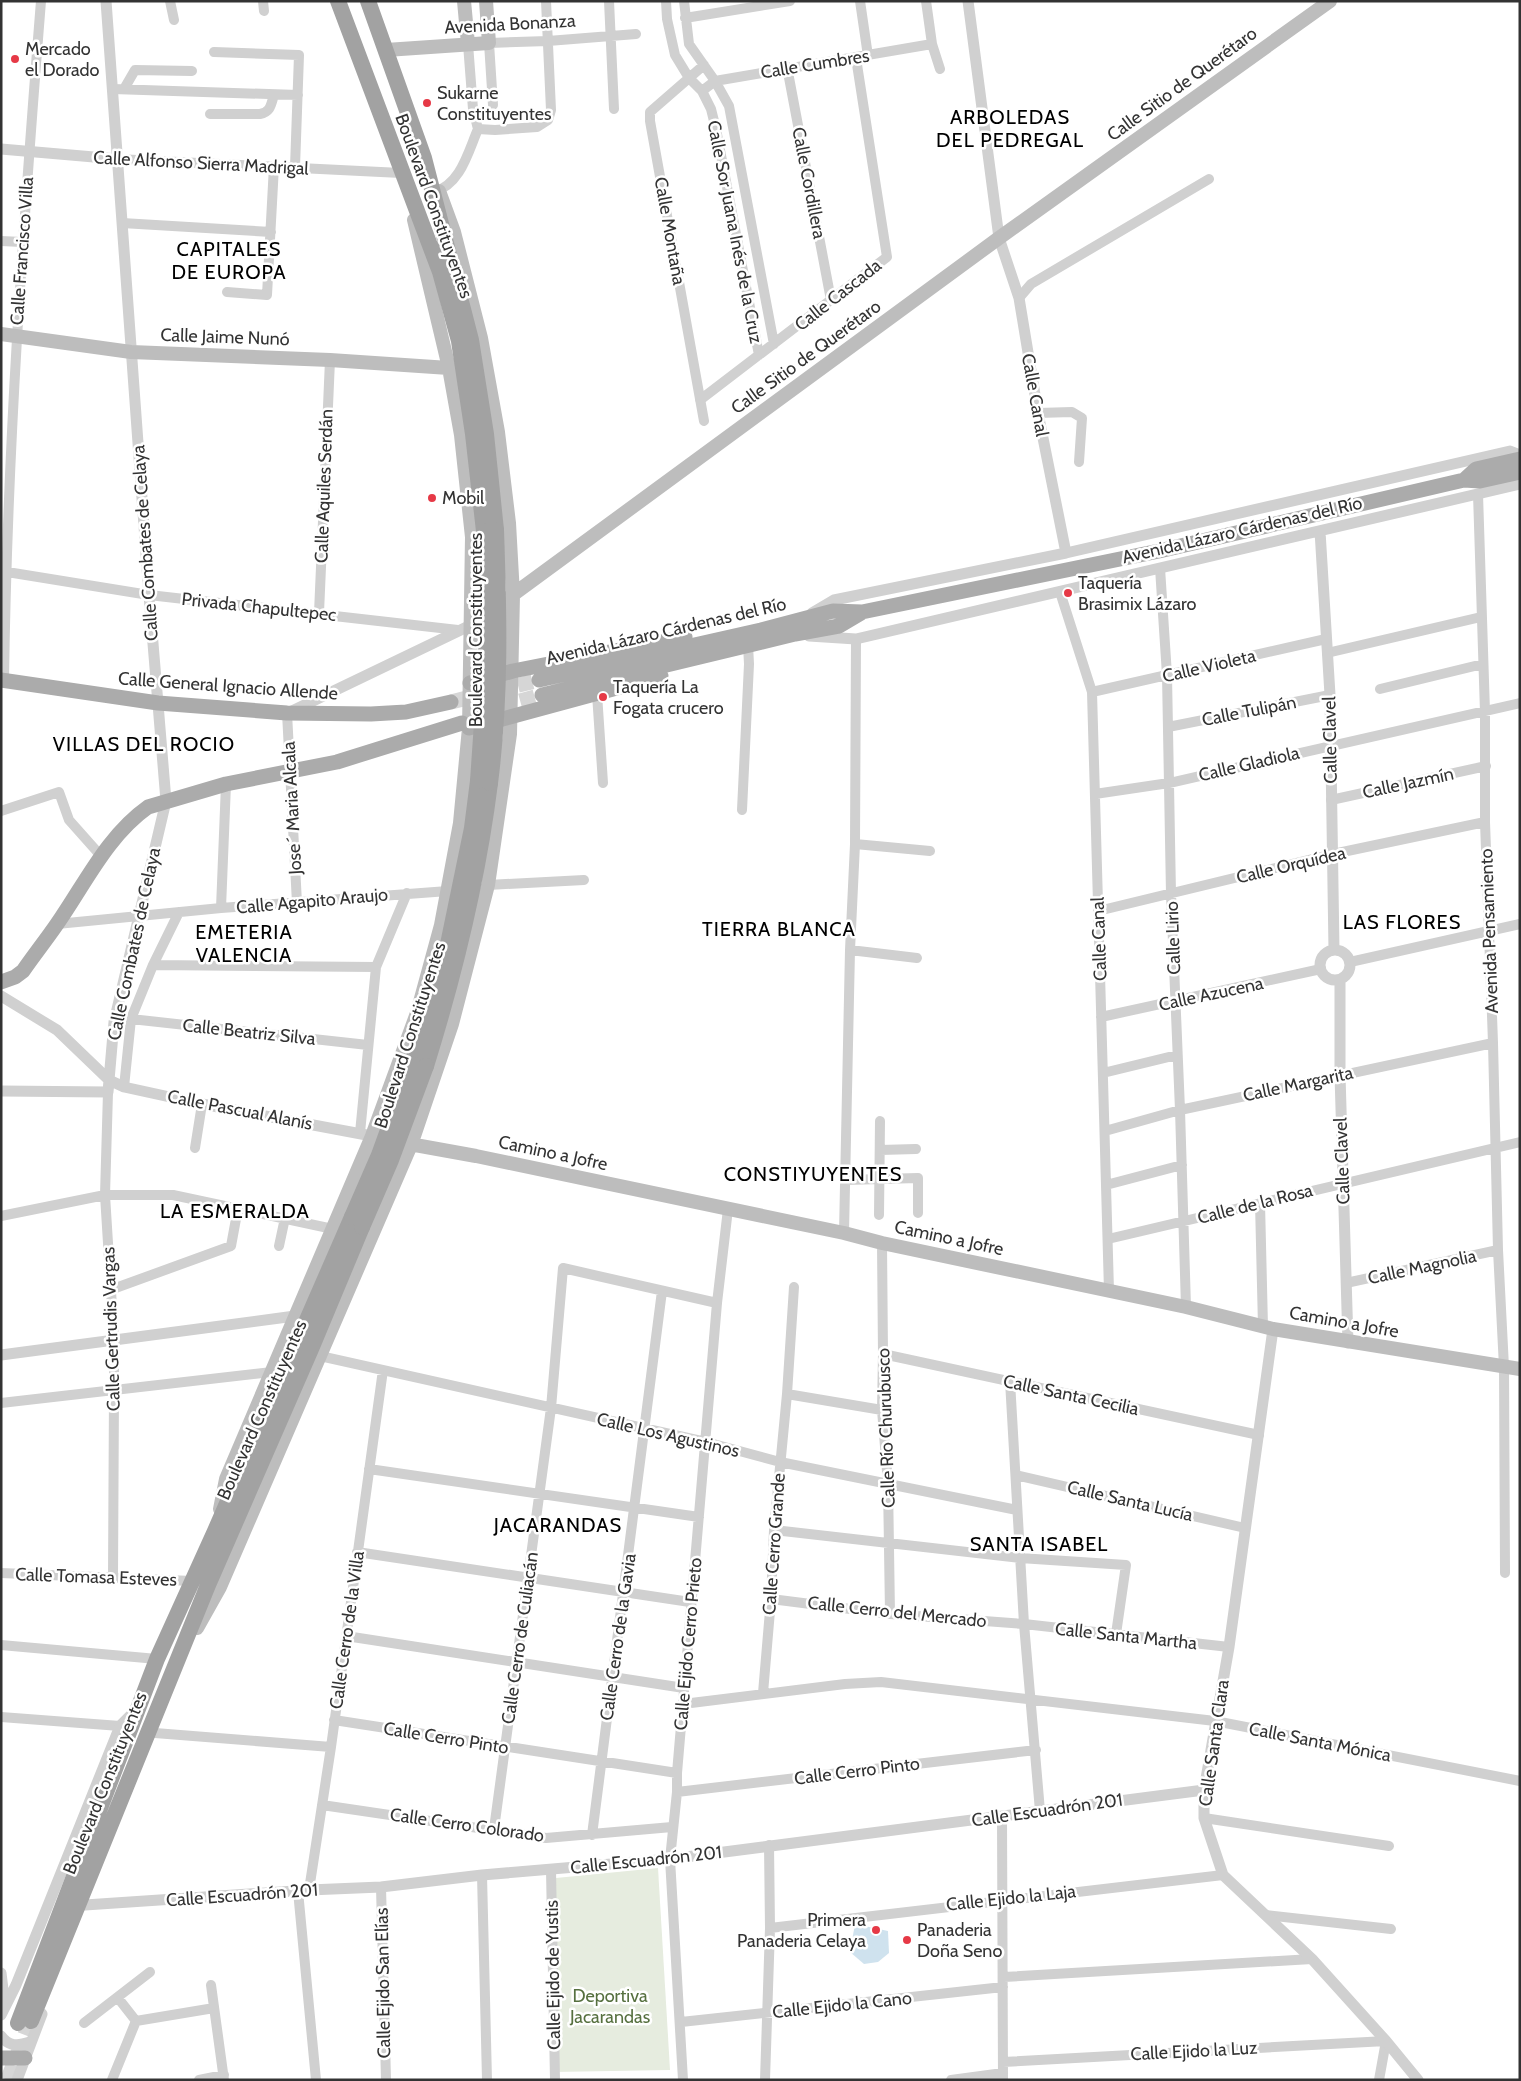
<svg xmlns="http://www.w3.org/2000/svg" width="1521" height="2081" viewBox="0 0 1521 2081" font-family="Cabin,sans-serif">
<rect width="100%" height="100%" fill="#fff"/>
<path fill="#e6ecdf" d="M658,1868L670,2070L554,2072L556,1878Z"/>
<path fill="#cfe2ee" d="M855,1924L888,1931L889,1953L878,1962L864,1964L850,1952Z"/>
<g fill="none" stroke-linecap="round" stroke-linejoin="round">
<path stroke="#d6d6d6" stroke-width="15" stroke-dasharray="15 8" stroke-linecap="butt" d="M451,702L539,680
M498,707L542,695"/>
<path stroke="#d6d6d6" stroke-width="16" stroke-dasharray="16 8" stroke-linecap="butt" d="M8,2080L28,2028"/>
<path stroke="#d0d0d0" stroke-width="10" d="M170,1L174,20
M263,1L264,11
M609,1L614,109
M666,1L667,19L675,55L689,78L702,91L711,109L716,129L759,355
M684,1L689,44L715,81L729,106L774,344
M860,1L868,56
M926,1L932,44L940,69
M685,18L790,1
M468,44L473,109L478,129L495,130L537,127L548,120L551,110L546,1
M214,52L299,55L295,167
M787,67L831,300
M113,89L298,95
M124,89L135,70L192,71
M702,91L715,81L932,44
M493,105L489,43L548,41L636,34
M210,114H260C271,112 271,104 274,95
M117,159L401,173
M434,192C461,184 468,152 478,129
M122,223L271,232
M1,241L22,242
M227,292L267,295L274,166
M1019,298L1031,284L1209,179
M700,400L887,257L856,58
M1038,413L1072,412L1082,418L1079,462
M704,421L650,121V112L704,65
M1478,494L1485,712V822L1493,1043L1498,1250L1504,1367L1505,1573
M1160,568L1167,675L1171,894L1180,1110L1186,1307
M1,571L149,595L458,630
M1060,592L1092,692L1109,1291
M319,613L330,360
M1327,653L1481,617
M4,681C7,454 23,227 41,1
M1380,689L1483,664
M1092,692L1326,639
M597,694L603,783
M287,713L297,903
M1168,727L1330,695
M1095,794L1169,783L1520,703
M1331,800L1486,766
M742,810L749,664L748,645
M1,811L59,792L69,820L101,856
M855,844L930,851
M488,885L584,880
M221,908L226,784
M1098,911L1333,854L1485,822
M57,924L221,908L448,891
M850,950L917,958
M1350,962L1520,924
M153,965L376,967
M1101,1017L1321,969
M131,1019L368,1045
M1103,1073L1177,1055
M124,1087L131,1019L153,965L179,912
M108,1092L105,1195L114,1339V1391L113,1578
M1105,1131L1180,1110L1493,1043
M360,1133L376,967L407,893
M195,1148L202,1104
M880,1150L916,1149
M845,1180L918,1178V1213
M1106,1185L1182,1165
M1260,1203L1263,1327
M879,1215L880,1121
M1,1216L105,1195H173L333,1229
M844,1233L850,950L855,844L856,639
M1108,1239L1520,1142
M882,1243L883,1354L882,1410L888,1483L890,1614
M279,1246L285,1218
M1346,1283L1498,1250
M110,1290L231,1246L238,1208
M883,1354L1259,1435
M320,1356L706,1442L780,1462L1017,1510
M1010,1381L1024,1624L1040,1811
M787,1394L882,1410
M1,1403L272,1372
M369,1469L699,1517
M1016,1475L1245,1528
M774,1530L1020,1558L1126,1565L1116,1634
M357,1552L690,1602
M1,1573L192,1581
M771,1599L890,1614L1024,1624L1229,1647
M346,1636L684,1688
M1,1645L157,1659
M763,1693L771,1599L774,1530L787,1394L794,1287
M683,1704L845,1684L881,1682L1215,1721L1520,1781
M1,1717L120,1726
M334,1720L677,1773
M155,1733L331,1747
M677,1792L1036,1750
M322,1805L546,1838L672,1827
M1002,1817L1003,2080
M1204,1818L1389,1846
M494,1829L551,1408L563,1268L717,1303
M592,1835L662,1291
M551,1870L555,2080
M482,1875L487,2080
M381,1887L386,2080
M309,1890L331,1747L383,1370
M298,1891L316,2080
M1266,1915L1391,1929
M770,1928L1223,1875
M1004,1977L1312,1959
M211,1985L224,2080
M118,1998L136,2021
M136,2021L214,2008
M681,2022L1003,1987
M84,2023L150,1972
M1003,2062L1386,2041L1379,2080
M112,2080L136,2021
M199,2080L224,2075
M683,2080L670,1859L677,1792V1773L717,1303L728,1209
M765,2080L770,1928L769,1845
M951,2080L1003,2073"/>
<path stroke="#d0d0d0" stroke-width="11" d="M968,1L999,238L1019,298L1038,413L1066,553
M1,149L117,159
M1320,531L1330,695L1334,950
M812,613L834,600L1066,553L1510,451L1520,455
M809,636L856,639L1516,485L1520,481
M290,712L471,625
M1320 965a15 15 0 1 1 30 0a15 15 0 1 1-30 0Z
M1340,980V1075L1348,1343
M1,996L57,1030L109,1080L124,1087L202,1104L372,1136
M1,1091L108,1092L114,1022L166,801L149,595L106,1
M1273,1329L1229,1647L1204,1790V1818L1223,1875L1312,1959L1386,2041L1418,2080
M1,1355L295,1316
M85,1905L309,1890L381,1887L482,1875L670,1859L1204,1790
M1,1973L5,2006
M1,2015L16,1985L120,1726L134,1712
M1,2036C9,2047 18,2046 30,2042
M17,2080L42,2014"/>
<path stroke="#bdbdbd" stroke-width="14" d="M464,1L468,44
M386,50L489,43L486,1
M1,334L131,352L330,360L449,368
M507,599L999,238L1330,1
M404,1143L476,1156L844,1233L882,1243L1186,1307L1273,1329L1520,1369
M220,1509L226,1479L372,1136L417,1013L441,925L460,823L469,728L472,537L461,435L449,368L414,220
M197,1628L220,1587L411,1145L452,1024L488,885L510,734L513,595L509,523L498,432L481,338L454,232L439,191"/>
<path stroke="#ababab" stroke-width="15" d="M1464,480L1476,469L1520,459
M1,680L158,703L287,713L371,714L406,712L451,702
M539,680L761,630L833,611L862,612L1159,551L1464,480L1480,481L1520,472
M470,683L513,671L685,637
M542,695L795,634L839,626L861,613
M469,728L661,676
M1,982L15,977L23,971C34,955 46,940 57,924C85,884 107,836 148,807L226,784L337,762L462,723
M1,2058H25"/>
<path stroke="#a2a2a2" stroke-width="16" d="M338,1L440,272L459,341L473,434L484,531
M368,1L424,158L471,340L486,434L496,530
M412,1064L447,949L472,828L478,781
M426,1066C455,973 478,879 490,783
M31,2021L208,1585L311,1349L362,1227
M18,2023L157,1659L215,1531L352,1217"/>
<path stroke="#a2a2a2" stroke-width="16" d="M478,781L486,665L484,531
M490,783C501,698 499,615 496,530
M352,1217L379,1155L412,1064
M362,1227L391,1160L426,1066"/>
</g>
<g fill="#e63946" stroke="#fff" stroke-width="2">
<circle cx="15" cy="59" r="5"/>
<circle cx="427" cy="103" r="5"/>
<circle cx="432" cy="498" r="5"/>
<circle cx="1068" cy="593" r="5"/>
<circle cx="603" cy="697" r="5"/>
<circle cx="876" cy="1930" r="5"/>
<circle cx="907" cy="1940" r="5"/>
</g>
<g text-anchor="middle" dominant-baseline="central" stroke-width="5" stroke-linejoin="round" paint-order="stroke">
<g font-size="18" fill="#333" stroke="#fff">
<text transform="translate(510 24) rotate(-3)">Avenida Bonanza</text>
<text transform="translate(815 64) rotate(-9)">Calle Cumbres</text>
<text transform="translate(1182 84) rotate(-36)">Calle Sitio de Querétaro</text>
<text transform="translate(201 163) rotate(3)">Calle Alfonso Sierra Madrigal</text>
<text transform="translate(809 183) rotate(79)">Calle Cordillera</text>
<text transform="translate(434 206) rotate(70)">Boulevard Constituyentes</text>
<text transform="translate(670 231) rotate(80)">Calle Montaña</text>
<text transform="translate(735 232) rotate(79)">Calle Sor Juana Inés de la Cruz</text>
<text transform="translate(22 251) rotate(-86)">Calle Francisco Villa</text>
<text transform="translate(838 295) rotate(-38)">Calle Cascada</text>
<text transform="translate(225 337) rotate(2)">Calle Jaime Nunó</text>
<text transform="translate(806 357) rotate(-36)">Calle Sitio de Querétaro</text>
<text transform="translate(1035 395) rotate(80)">Calle Canal</text>
<text transform="translate(324 486) rotate(-88)">Calle Aquiles Serdán</text>
<text transform="translate(1242 530) rotate(-13)">Avenida Lázaro Cárdenas del Río</text>
<text transform="translate(145 543) rotate(-94)">Calle Combates de Celaya</text>
<text transform="translate(259 607) rotate(6)">Privada Chapultepec</text>
<text transform="translate(476 630) rotate(-90)">Boulevard Constituyentes</text>
<text transform="translate(666 631) rotate(-13)">Avenida Lázaro Cárdenas del Río</text>
<text transform="translate(1209 666) rotate(-13)">Calle Violeta</text>
<text transform="translate(228 686) rotate(4)">Calle General Ignacio Allende</text>
<text transform="translate(1249 711) rotate(-11)">Calle Tulipán</text>
<text transform="translate(1330 740) rotate(-91)">Calle Clavel</text>
<text transform="translate(1249 764) rotate(-13)">Calle Gladiola</text>
<text transform="translate(1408 783) rotate(-12)">Calle Jazmín</text>
<text transform="translate(292 808) rotate(-93)">Jose´ Maria Alcala</text>
<text transform="translate(1291 865) rotate(-13)">Calle Orquídea</text>
<text transform="translate(312 901) rotate(-5)">Calle Agapito Araujo</text>
<text transform="translate(1489 931) rotate(-92)">Avenida Pensamiento</text>
<text transform="translate(1173 938) rotate(-92)">Calle Lirio</text>
<text transform="translate(1099 939) rotate(-92)">Calle Canal</text>
<text transform="translate(134 944) rotate(-78)">Calle Combates de Celaya</text>
<text transform="translate(1211 994) rotate(-12)">Calle Azucena</text>
<text transform="translate(249 1032) rotate(6)">Calle Beatriz Silva</text>
<text transform="translate(410 1035) rotate(-72)">Boulevard Constituyentes</text>
<text transform="translate(1298 1084) rotate(-12)">Calle Margarita</text>
<text transform="translate(240 1110) rotate(11)">Calle Pascual Alanís</text>
<text transform="translate(553 1153) rotate(12)">Camino a Jofre</text>
<text transform="translate(1342 1161) rotate(-92)">Calle Clavel</text>
<text transform="translate(1255 1204) rotate(-14)">Calle de la Rosa</text>
<text transform="translate(949 1238) rotate(12)">Camino a Jofre</text>
<text transform="translate(1422 1267) rotate(-12)">Calle Magnolia</text>
<text transform="translate(1344 1322) rotate(10)">Camino a Jofre</text>
<text transform="translate(111 1329) rotate(-92)">Calle Gertrudis Vargas</text>
<text transform="translate(1071 1395) rotate(12)">Calle Santa Cecilia</text>
<text transform="translate(262 1410) rotate(-66)">Boulevard Constituyentes</text>
<text transform="translate(886 1428) rotate(-92)">Calle Río Churubusco</text>
<text transform="translate(668 1435) rotate(13)">Calle Los Agustinos</text>
<text transform="translate(1130 1501) rotate(13)">Calle Santa Lucía</text>
<text transform="translate(774 1544) rotate(-86)">Calle Cerro Grande</text>
<text transform="translate(96 1577) rotate(2)">Calle Tomasa Esteves</text>
<text transform="translate(897 1612) rotate(6)">Calle Cerro del Mercado</text>
<text transform="translate(347 1630) rotate(-82)">Calle Cerro de la Villa</text>
<text transform="translate(1126 1636) rotate(6)">Calle Santa Martha</text>
<text transform="translate(618 1637) rotate(-82)">Calle Cerro de la Gavia</text>
<text transform="translate(520 1638) rotate(-82)">Calle Cerro de Culiacán</text>
<text transform="translate(688 1644) rotate(-85)">Calle Ejido Cerro Prieto</text>
<text transform="translate(446 1738) rotate(9)">Calle Cerro Pinto</text>
<text transform="translate(1320 1742) rotate(11)">Calle Santa Mónica</text>
<text transform="translate(1214 1743) rotate(-82)">Calle Santa Clara</text>
<text transform="translate(857 1771) rotate(-7)">Calle Cerro Pinto</text>
<text transform="translate(105 1783) rotate(-68)">Boulevard Constituyentes</text>
<text transform="translate(1047 1810) rotate(-8)">Calle Escuadrón 201</text>
<text transform="translate(467 1825) rotate(8)">Calle Cerro Colorado</text>
<text transform="translate(646 1860) rotate(-6)">Calle Escuadrón 201</text>
<text transform="translate(242 1895) rotate(-4)">Calle Escuadrón 201</text>
<text transform="translate(1011 1898) rotate(-6)">Calle Ejido la Laja</text>
<text transform="translate(553 1975) rotate(-91)">Calle Ejido de Yustis</text>
<text transform="translate(383 1983) rotate(-91)">Calle Ejido San Elías</text>
<text transform="translate(842 2005) rotate(-6)">Calle Ejido la Cano</text>
<text transform="translate(1194 2051) rotate(-3)">Calle Ejido la Luz</text>
</g>
<g font-size="18" fill="#333" stroke="#fff" text-anchor="start">
<text x="25" y="49">Mercado<tspan x="25" dy="21">el Dorado</tspan></text>
<text x="437" y="93">Sukarne<tspan x="437" dy="21">Constituyentes</tspan></text>
<text x="442" y="498">Mobil</text>
<text x="1078" y="583">Taquería<tspan x="1078" dy="21">Brasimix Lázaro</tspan></text>
<text x="613" y="687">Taquería La<tspan x="613" dy="21">Fogata crucero</tspan></text>
<text x="866" y="1920" text-anchor="end">Primera<tspan x="866" dy="21">Panaderia Celaya</tspan></text>
<text x="917" y="1930">Panaderia<tspan x="917" dy="21">Doña Seno</tspan></text>
</g>
<g font-size="18" fill="#56703f" stroke="#fff">
<text x="610" y="1996">Deportiva<tspan x="610" dy="21">Jacarandas</tspan></text>
</g>
<g font-size="20" letter-spacing="1" fill="#000" stroke="#fff">
<text x="1010" y="117">ARBOLEDAS<tspan x="1010" dy="23">DEL PEDREGAL</tspan></text>
<text x="229" y="249">CAPITALES<tspan x="229" dy="23">DE EUROPA</tspan></text>
<text x="144" y="744">VILLAS DEL ROCIO</text>
<text x="1402" y="922">LAS FLORES</text>
<text x="779" y="929">TIERRA BLANCA</text>
<text x="244" y="932">EMETERIA<tspan x="244" dy="23">VALENCIA</tspan></text>
<text x="813" y="1174">CONSTIYUYENTES</text>
<text x="235" y="1211">LA ESMERALDA</text>
<text x="558" y="1525">JACARANDAS</text>
<text x="1039" y="1544">SANTA ISABEL</text>
</g>
</g>
<rect width="1521" height="2081" fill="none" stroke="#333333" stroke-width="5"/>
</svg>
